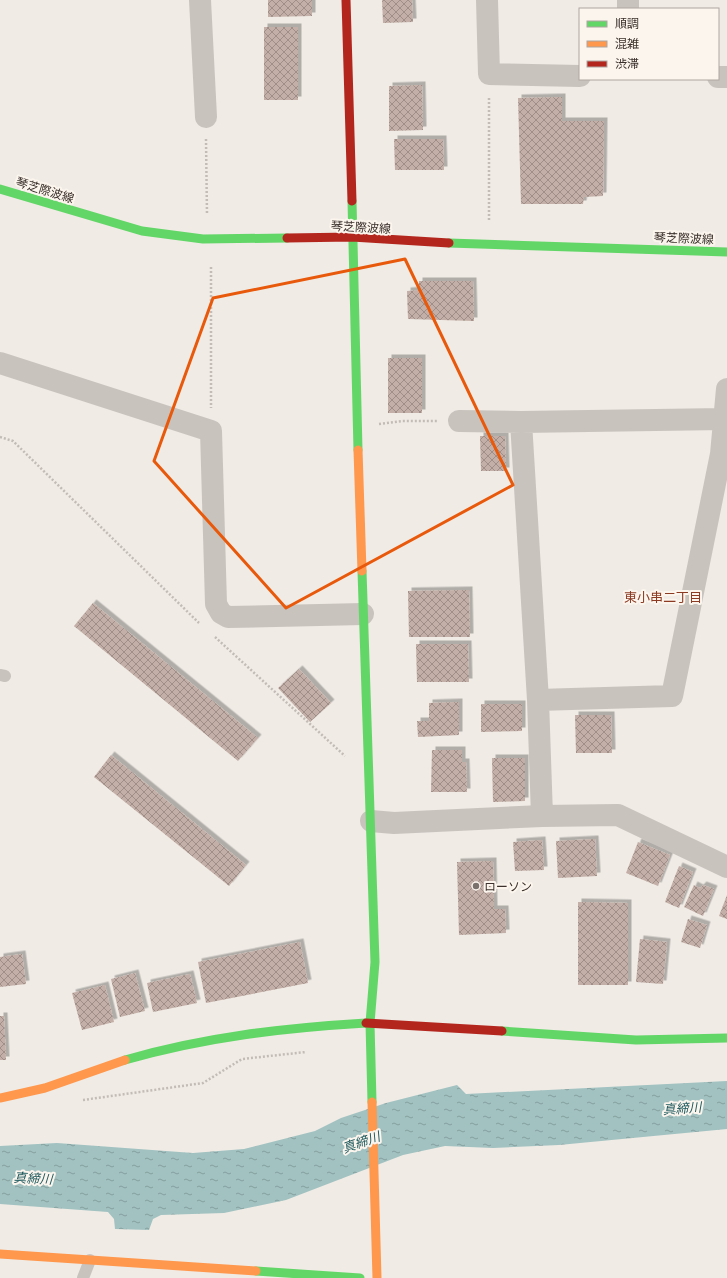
<svg xmlns="http://www.w3.org/2000/svg" width="727" height="1278" viewBox="0 0 727 1278" font-family="'Noto Sans','Noto Sans JP',sans-serif">
<defs>
<pattern id="water-ripples" width="26" height="14" patternUnits="userSpaceOnUse"><rect width="26" height="14" fill="#a1c2c1"/><path d="M2 4q2-2 4 0t4 0M15 11q2-2 4 0t4 0" fill="none" stroke="#849e9d"/></pattern>
<pattern id="building-cross-hatch" width="8" height="8" patternUnits="userSpaceOnUse"><rect width="8" height="8" fill="#c3afa7"/><path d="M0 0l8 8M0 8l8-8" fill="none" stroke="#a08f88"/></pattern>
<filter id="shadow"><feDropShadow dx="3.5" dy="-3.5" stdDeviation="0" flood-color="#0004"/></filter>
</defs>
<rect width="100%" height="100%" fill="#f0ebe5"/>
<path fill="url(#water-ripples)" d="M727,1081V1129L559,1145L493,1148L445,1146L403,1155L286,1200L224,1213L161,1215L153,1219L149,1230L115,1229L114,1219L108,1212L0,1204V1146L57,1143L193,1153L244,1149L315,1131L341,1118L386,1103L457,1085L466,1094Z"/>
<path fill="url(#building-cross-hatch)" filter="url(#shadow)" d="M268,0H312V16L268,17Z
M382,0H412L413,22L383,23Z
M264,27H298V100H264Z
M422,85L423,130L389,131V86Z
M562,97V121H604L603,196L584,197L583,204H521L518,98Z
M394,139H443L444,170H395Z
M419,281H473L474,321L408,319L407,291L419,290Z
M388,358H422V413H388Z
M480,436H505L506,471H481Z
M469,590L470,637H409L408,591Z
M93,603L258,738L238,761L74,626Z
M416,644H468L469,682H417Z
M299,669L331,703L310,722L278,688Z
M459,702V735L418,737L417,721H429V703Z
M481,704H522V731L481,732Z
M575,715H611L612,753H576Z
M432,750H462V762H466L467,792H431Z
M111,755L246,865L229,886L94,777Z
M492,758H525V801L493,802Z
M595,839L597,876L558,878L556,841Z
M542,840L544,870L515,871L513,842Z
M638,842L670,855L658,886L626,873Z
M493,861L494,909H505L506,933L459,935L457,862Z
M679,866L693,872L679,908L665,902Z
M694,885L700,888L703,885L714,889L703,916L684,907Z
M727,895V919L719,916Z
M578,902L628,903V985H578Z
M688,919L707,925L700,948L681,942Z
M640,939L667,942L663,984L636,982Z
M300,942L308,983L206,1003L198,962Z
M22,954L26,984L0,987V957Z
M135,973L145,1011L120,1017L111,979Z
M190,974L197,1003L153,1012L147,983Z
M105,985L114,1022L82,1030L72,993Z
M0,1016H4L6,1060H0Z"/>
<g fill="none" stroke-linecap="round" stroke-linejoin="round">
<path stroke="#c2bbb6" stroke-width="2.5" stroke-dasharray="2 2" stroke-linecap="butt" d="M206,139L207,215
M489,220V97
M211,267V408
M379,424L402,421H438
M0,437L13,441L199,623
M215,637L345,756
M83,1100L203,1083L242,1059L306,1052"/>
<path stroke="#c9c3be" stroke-width="12" d="M0,675L5,676
M83,1278L90,1260"/>
<path stroke="#c9c3be" stroke-width="22" d="M200,0L206,117
M487,0L489,74L580,76
M628,0V9
M718,77H727
M0,363L211,431L216,604L221,613L228,617L363,614
M459,421L521,422
M538,700L672,696L721,454L727,389
M542,816L538,700L521,422L723,419
M371,821L394,823L542,816L618,815L727,867"/>
<path stroke="#63d668" stroke-width="9" d="M0,189L142,231L203,239L287,238
M352,201L358,450
M449,243L727,252
M362,571L375,962L370,1023L372,1102
M502,1031L636,1040L727,1038
M125,1060C205,1037 283,1028 366,1023
M256,1271L360,1278"/>
<path stroke="#ff974d" stroke-width="9" d="M358,450L362,571
M0,1098L45,1088L125,1060
M372,1102L377,1278
M0,1254L256,1271"/>
<path stroke="#b3261e" stroke-width="9" d="M346,0L352,201
M287,238L352,237L449,243
M366,1023L502,1031"/>
</g>
<path fill="none" stroke="#e8590c" stroke-width="3" stroke-linejoin="round" d="M405,259L513,485L286,608L154,461L213,298Z"/>
<circle fill="#7a716c" stroke="#fbf5ee" stroke-width="1.5" cx="476" cy="886" r="4"/>
<g text-anchor="middle" dominant-baseline="central" stroke-width="4" stroke-linejoin="round" paint-order="stroke">
<g font-size="12" fill="#3b302b" stroke="#fbf5ee">
<text transform="translate(45 190) rotate(17)">琴芝際波線</text>
<text transform="translate(361 227) rotate(3)">琴芝際波線</text>
<text transform="translate(684 238) rotate(2)">琴芝際波線</text>
</g>
<g font-size="12" fill="#3b302b" stroke="#fbf5ee" text-anchor="start">
<text x="484" y="886">ローソン</text>
</g>
<g font-size="13" fill="#8c3b22" stroke="#fbf5ee">
<text x="663" y="597">東小串二丁目</text>
</g>
<g font-size="13" font-style="italic" fill="#1f5a5e" stroke="#fbf5ee">
<text transform="translate(682 1108) rotate(-4)">真締川</text>
<text transform="translate(361 1142) rotate(-19)">真締川</text>
<text transform="translate(33 1178) rotate(3)">真締川</text>
</g>
</g>
<rect x="579" y="8" width="140" height="72" fill="#fbf5ee" stroke="#aea6a0"/>
<rect x="587" y="21" width="20" height="6" fill="#63d668" stroke="#aea6a0"/>
<text x="615" y="28" font-size="12" fill="#3b302b">順調</text>
<rect x="587" y="41" width="20" height="6" fill="#ff974d" stroke="#aea6a0"/>
<text x="615" y="48" font-size="12" fill="#3b302b">混雑</text>
<rect x="587" y="61" width="20" height="6" fill="#b3261e" stroke="#aea6a0"/>
<text x="615" y="68" font-size="12" fill="#3b302b">渋滞</text>
</svg>
